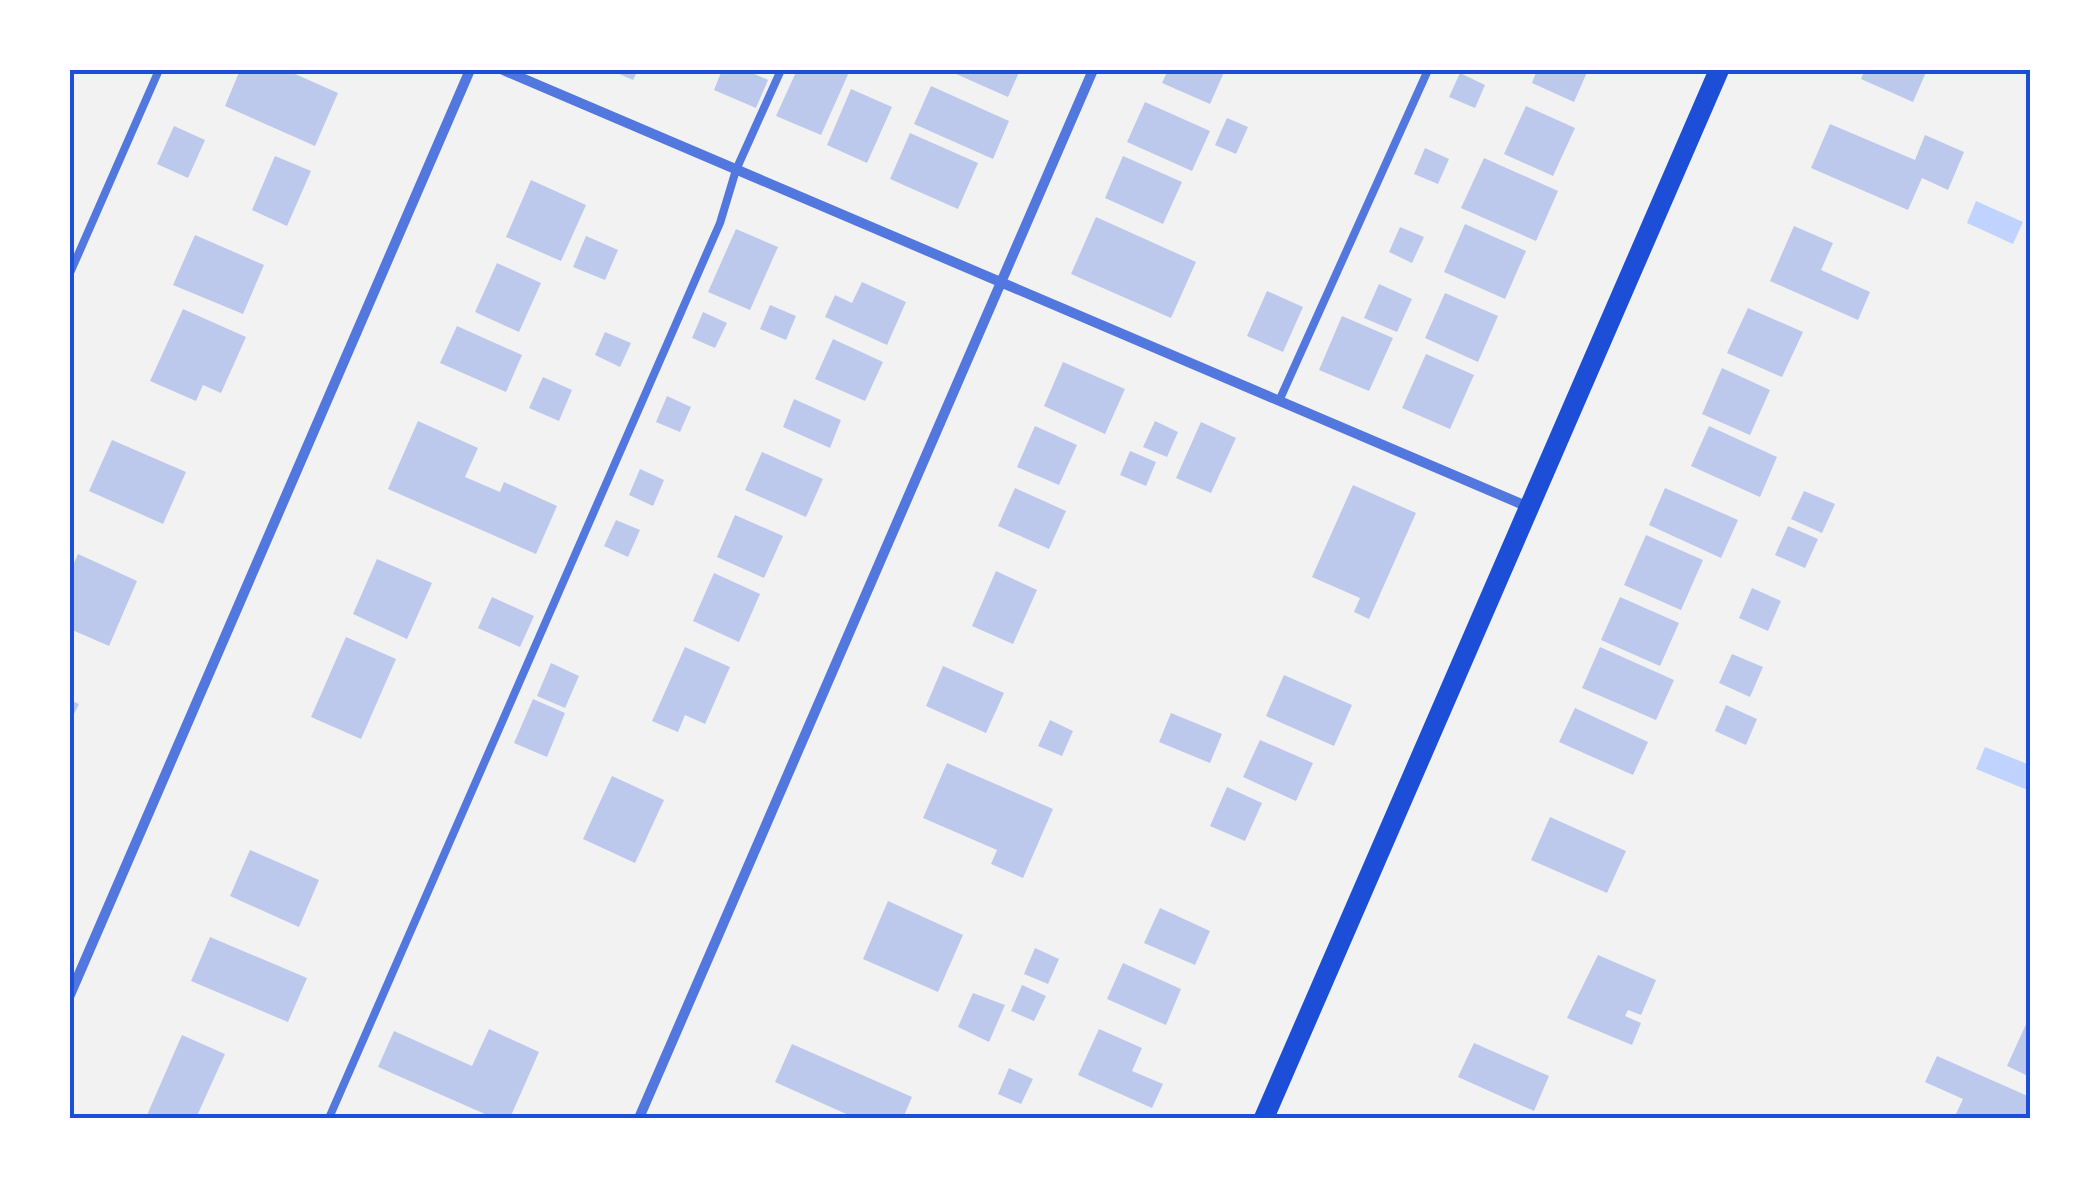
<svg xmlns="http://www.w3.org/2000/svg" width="2100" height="1188" viewBox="0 0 2100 1188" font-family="'PT Sans Narrow',sans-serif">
<rect width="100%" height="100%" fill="#f2f2f2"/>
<path fill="#bfd3fe" d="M1976,201L2023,222L2013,244L1967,223Z
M1985,747L2030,765V791L1976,769Z"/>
<path fill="#bdc9ec" d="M240,70H286L338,93L315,146L225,106Z
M610,70H638L633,80Z
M722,70H746L768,80L756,108L714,90Z
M797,70H850L821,135L776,116Z
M947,70H1020L1008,97Z
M1168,70H1225L1210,104L1162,83Z
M1537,70H1588L1574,102L1532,83Z
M1865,70H1927L1913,102L1861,79Z
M1460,73L1485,85L1475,108L1449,97Z
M931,86L1009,121L993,159L914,124Z
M851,89L892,107L867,163L827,145Z
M1145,102L1210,131L1192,171L1127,142Z
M1526,106L1575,128L1553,176L1504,154Z
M1227,118L1248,127L1236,154L1215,145Z
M1830,124L1915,160L1925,135L1964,152L1948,190L1922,178L1908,210L1811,168Z
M174,126L205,140L188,178L157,164Z
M910,133L978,163L958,209L890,179Z
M1425,148L1449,159L1438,184L1414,174Z
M275,156L311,171L287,226L252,210Z
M1123,156L1182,182L1163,224L1105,198Z
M1484,158L1558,191L1536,241L1461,208Z
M531,180L586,205L561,261L506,237Z
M1096,217L1196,262L1171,318L1071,274Z
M1465,224L1526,251L1505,299L1444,272Z
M1794,226L1833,243L1821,270L1870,292L1858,320L1770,281Z
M1400,227L1424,237L1412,263L1389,252Z
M736,229L778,247L750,310L708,292Z
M195,235L264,265L243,314L173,285Z
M586,236L618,250L605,280L573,267Z
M497,263L541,283L519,332L475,312Z
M862,282L906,302L887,345L825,317L835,295L852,303Z
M1379,284L1412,299L1397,332L1364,318Z
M1267,291L1303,307L1283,352L1247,336Z
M1445,293L1498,316L1478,362L1425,338Z
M770,305L796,316L786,340L760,329Z
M1748,308L1803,332L1782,377L1727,353Z
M183,309L246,337L221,393L203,385L196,401L150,381Z
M703,312L727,323L715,348L692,338Z
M1342,316L1393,338L1369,391L1319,370Z
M457,326L522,355L506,392L440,363Z
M605,332L631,343L620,367L595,355Z
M833,339L883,362L865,401L815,379Z
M1426,354L1474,375L1450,429L1402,408Z
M1063,362L1125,389L1105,434L1044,406Z
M1722,368L1770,390L1750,435L1702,414Z
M543,377L572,390L559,421L529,408Z
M667,396L691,407L680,432L656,422Z
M794,399L841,420L830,448L783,427Z
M418,421L478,448L465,477L500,492L504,482L557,506L536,554L388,489Z
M1155,421L1178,432L1167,457L1143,447Z
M1201,422L1236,438L1211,493L1176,478Z
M1035,426L1077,445L1059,485L1017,467Z
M1709,426L1777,457L1760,497L1691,466Z
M112,440L186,472L163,524L89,491Z
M1130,451L1156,462L1146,486L1120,475Z
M762,452L823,479L806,517L745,490Z
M640,469L664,480L653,506L629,495Z
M1353,485L1416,513L1369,619L1354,612L1360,598L1312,577Z
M1015,488L1066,511L1049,549L998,526Z
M1665,488L1738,520L1721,558L1649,525Z
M1804,491L1835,504L1822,533L1791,519Z
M735,515L783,536L764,578L717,557Z
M616,520L640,530L628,557L604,546Z
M1788,526L1818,539L1805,568L1775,555Z
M1646,535L1703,560L1681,610L1624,585Z
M78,554L137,581L109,646L70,629V572Z
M377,559L432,583L407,639L353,614Z
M996,571L1037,590L1013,644L972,626Z
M714,573L760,594L739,642L693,621Z
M1752,588L1781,601L1768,631L1739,618Z
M492,597L534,616L520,647L478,628Z
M1620,597L1679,623L1660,666L1601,640Z
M346,637L396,659L361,739L311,717Z
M685,647L730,667L705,724L685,715L678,732L652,721Z
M1600,647L1674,680L1656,720L1582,688Z
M1732,654L1763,667L1750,697L1719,683Z
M551,663L579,676L565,708L537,696Z
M943,666L1004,693L986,733L926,706Z
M1284,675L1352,705L1334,746L1266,716Z
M533,699L565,713L547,757L514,743Z
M70,700L79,704L70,722Z
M1726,705L1757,719L1746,745L1715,731Z
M1575,708L1648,742L1633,775L1559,742Z
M1171,713L1222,734L1210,763L1159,742Z
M1050,720L1073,731L1062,756L1038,746Z
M1260,740L1313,763L1296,801L1243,777Z
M947,763L1053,809L1023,878L991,864L997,850L923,818Z
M612,776L664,800L635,863L583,839Z
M1227,787L1262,803L1245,841L1210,826Z
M1550,817L1626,851L1607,893L1531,860Z
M250,850L319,880L299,927L230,896Z
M888,901L963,935L938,992L863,959Z
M1160,908L1210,931L1195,965L1144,943Z
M210,937L307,978L288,1022L191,981Z
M1035,948L1059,959L1048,984L1024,974Z
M1598,955L1656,980L1641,1015L1628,1010L1625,1016L1641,1023L1632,1045L1567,1018Z
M1123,963L1181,989L1166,1025L1107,999Z
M1022,985L1046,996L1034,1021L1011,1011Z
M973,993L1005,1005L989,1042L958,1027Z
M2027,1022L2030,1024V1077L2007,1066Z
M489,1029L539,1052L510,1118H494L378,1067L394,1031L472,1066Z
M1099,1029L1142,1048L1132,1071L1163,1084L1152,1108L1078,1075Z
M182,1035L225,1054L196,1118H153L147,1115Z
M1474,1043L1549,1076L1534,1111L1458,1077Z
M792,1044L912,1097L903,1118H855L775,1082Z
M1937,1056L2030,1097V1118H1954L1963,1099L1925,1082Z
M1009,1068L1033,1079L1021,1104L998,1094Z"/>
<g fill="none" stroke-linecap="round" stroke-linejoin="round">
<path stroke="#5277de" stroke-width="8" d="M70,273L159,70
M1279,401L1428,70
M329,1118L720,223L736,170L781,70"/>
<path stroke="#5277de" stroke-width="10" d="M503,70L1526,506
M70,995L470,70
M639,1118L1093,70"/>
<path stroke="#1d4ed8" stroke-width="20" d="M1264,1118L1719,70"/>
</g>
<rect width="2100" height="1188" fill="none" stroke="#ffffff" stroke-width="145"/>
<rect x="72" y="72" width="1956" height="1044" fill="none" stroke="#1d4ed8" stroke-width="4"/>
</svg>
